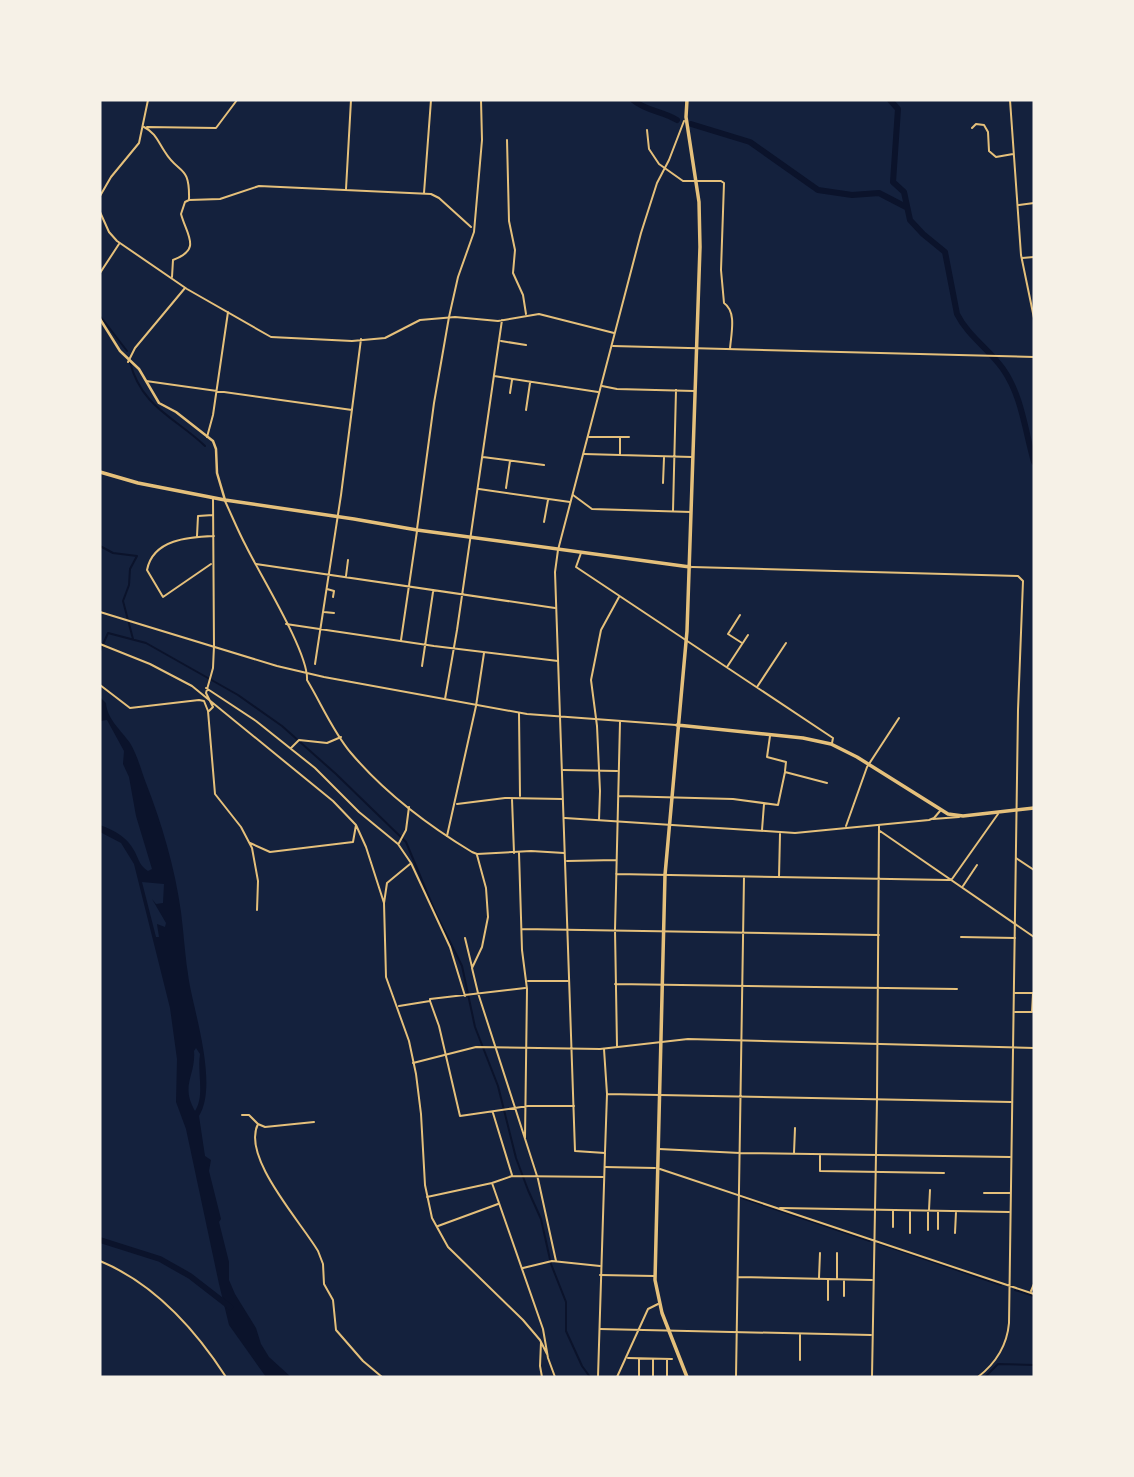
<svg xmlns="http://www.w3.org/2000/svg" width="1134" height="1477" viewBox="0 0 1134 1477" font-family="Barlow,sans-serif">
<rect width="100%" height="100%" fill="#14213d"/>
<path fill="#0b132b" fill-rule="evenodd" d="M100,697L106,703C107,719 121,730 130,743C137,754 141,770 146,783C162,824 175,868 181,912C184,935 185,958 189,981C195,1015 218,1086 199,1116L205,1156L211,1160L209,1171L221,1219L219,1222L229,1262V1280L235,1294L256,1328L261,1344L269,1357L291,1377H266L229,1325L219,1284L186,1129L176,1102L177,1059L170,1008L134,864L121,843L100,832V825C116,831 127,837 135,852C139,860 140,866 148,871L152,869L136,816L129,777L123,764L124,751L107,720L100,721ZM142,882L164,884L163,903L156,904L152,899L166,923L165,927L157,924L159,937H156ZM196,1048L200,1054C197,1072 205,1096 195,1111C180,1085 196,1076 194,1051Z"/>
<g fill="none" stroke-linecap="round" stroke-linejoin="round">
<path stroke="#0b132b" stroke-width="2" d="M100,316L127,351
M130,362C141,407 176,418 205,446
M100,546L113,553L137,556L130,569L129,585L123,601L133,639
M100,651L108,633L146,643L238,695L282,726L336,774L406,842L436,914L462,966L475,1027L498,1086L516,1158L528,1190L541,1219L551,1264L566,1302V1331L582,1366L590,1377
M742,1198L870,1241
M878,1243L1001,1285
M1015,1290L1034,1296
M985,1377L998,1364L1034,1365"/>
<path stroke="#0b132b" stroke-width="6" d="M633,100C646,111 662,111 677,120
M890,100L898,109L893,182L904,192L910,220L923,234L945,252L957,314C968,336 989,349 1003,369C1022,396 1025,431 1034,462
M691,124L750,142L818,190L852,195L879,193L906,207
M100,1240L160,1259L190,1276L230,1307"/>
<path stroke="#e5c07b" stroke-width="2" d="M1010,100L1021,255L1034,318
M144,127C156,133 158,142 165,152C179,175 190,164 189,200L185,202L181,214C187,236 202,249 173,260L172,277
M147,127L216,128L237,100
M972,128L976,124L984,125L988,132L989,151L996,157L1013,154
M647,130L649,149L659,164L683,181H721L724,183L721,270L724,303C737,312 731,334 730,349
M507,140L509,221L515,250L513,273L523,295L526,314
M346,189L351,100
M424,193L431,100
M100,196L111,177L139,143L148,100
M189,200L220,199L259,186L431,194L439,198L471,227
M1019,205L1034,203
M100,212L109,232L117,241L187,289L271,337L352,341L385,338L420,320L455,317L498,321L539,314L614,333
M1022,258L1034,257
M100,273L119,244
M501,341L526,345
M613,346L1034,357
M128,362L135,348L185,288
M494,376L598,392
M146,381L352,410
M602,386L617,389L694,391
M510,393L512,380
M526,410L530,383
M207,437L213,415L228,312
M589,437H629
M620,438V454
M584,454L692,457
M483,457L544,465
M663,483L664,458
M506,488L510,461
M479,489L570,502
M573,495L592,509L691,512
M673,511L676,390
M544,522L548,500
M197,536L198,516L213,515
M581,553L576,567L833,738L832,743
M211,564L163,597L147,570C153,539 189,537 214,536
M256,564L555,608
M346,576L348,560
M327,589L334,591L333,597
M324,612L334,613
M740,615L728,634L742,643
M286,624L434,646L558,661
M401,640L417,531
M100,644L150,664L192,686L333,801L356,825L366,847L384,903L386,977L409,1041L416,1074L421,1114L425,1185L432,1218L448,1247L523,1320L540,1340L547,1354
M315,664L341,495L361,339
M422,666L433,592
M727,667L748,635
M100,685L130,708L199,700L204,701L208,711L215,794L241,827L252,848L258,881L257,910
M757,687L786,643
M206,688L256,721L315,768L359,812L398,844L411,863L450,947L465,996
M445,699L457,630L502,320
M209,711L213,707L206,693L213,668L214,646L213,498
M519,713L520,796
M770,736L767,757L786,762L785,771
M291,748L299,740L327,743L341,737
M563,770L617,771
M619,796L733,799L778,805L785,772L827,783
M512,799L514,853
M457,804L505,798L562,799
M933,819L959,817
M599,820L600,791L597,726L591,680L601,630L619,597
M846,826L867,767L899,718
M762,830L764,804
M880,831L1034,937
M447,836L476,706L484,653
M250,843L270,852L353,842L356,825
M399,843L406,830L409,807
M519,853L522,950L527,989L525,1138
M477,855L486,888L488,917L482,947L472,968L478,993L538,1179L556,1261
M1016,858L1034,870
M567,861L616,860
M616,874L948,880L952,879L998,814
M779,877L780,834
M963,886L977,865
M384,903L387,883L410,864
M522,929L879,935
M961,937L1015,938
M465,938L472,967
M528,981H568
M615,984L957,989
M1015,993H1034
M430,1001L439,1026L460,1116L528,1106H574
M399,1006L430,1001V999L525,988
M1015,1012H1032L1033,993
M617,1046L615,930L620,722
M604,1049L607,1094L605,1152
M607,1094L1011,1102
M877,1099L879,826
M493,1113L512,1175
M242,1115H249L258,1124L265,1127L314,1122
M258,1124C241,1157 301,1222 318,1251L323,1264L324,1284L333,1300L336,1330L363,1361L382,1377
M659,1149L740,1153L1010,1157
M794,1153L795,1128
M820,1155V1171L944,1173
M605,1167L655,1168
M492,1183L543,1329L548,1358L555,1377
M984,1193H1010
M427,1197L492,1183L512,1176L603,1177
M780,1208L1009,1212
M929,1210L930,1190
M928,1211V1230
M438,1226L498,1204
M893,1227V1210
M938,1229V1211
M910,1233V1211
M955,1233L956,1212
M100,1261C153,1283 195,1329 226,1377
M523,1268L552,1261L600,1266
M600,1275L654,1276
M738,1277L872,1280
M819,1278L820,1253
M837,1278V1253
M1031,1291L1034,1284
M844,1296V1280
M828,1300V1280
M600,1329L871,1335
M541,1342L540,1366L542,1377
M628,1358L672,1359
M800,1360V1334
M617,1377L648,1309L658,1304
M639,1377V1359
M653,1377V1360
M667,1377V1360
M736,1377L744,877"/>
<path stroke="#e5c07b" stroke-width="2" d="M225,501C232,516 238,531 246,546C259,573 309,653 307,680C321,703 333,732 351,753C384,792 429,826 472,852L477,854L531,851L564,853
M417,529L434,403L449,317L458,277L474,232L482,140L481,100
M692,567L1018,576L1023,581L1018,710L1009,1323C1007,1346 996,1363 978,1377
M100,612L277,666L324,677L527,714L676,725
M565,818L795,833L929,820L934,818L940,811
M413,1063L476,1047L600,1049L688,1039L1034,1048
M660,1169L1034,1294
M598,1377L605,1153L575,1151L555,572L558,550L641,233L657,183L669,160L684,121
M872,1377L877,1099"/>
<path stroke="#e5c07b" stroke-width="2.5" d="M100,319L120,351L139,369L159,403L176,412L213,441L216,449L217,473L225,500"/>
<path stroke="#e5c07b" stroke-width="3.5" d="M687,100L686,117L699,202L700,247L687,631L665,875L655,1280L662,1313L687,1377
M100,472L138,483L225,500L354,519L417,530L690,567
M677,725L803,738L831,744L857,757L948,814L963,816L1034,808"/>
</g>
<rect width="1134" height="1477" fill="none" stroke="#f6f1e7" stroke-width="203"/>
</svg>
